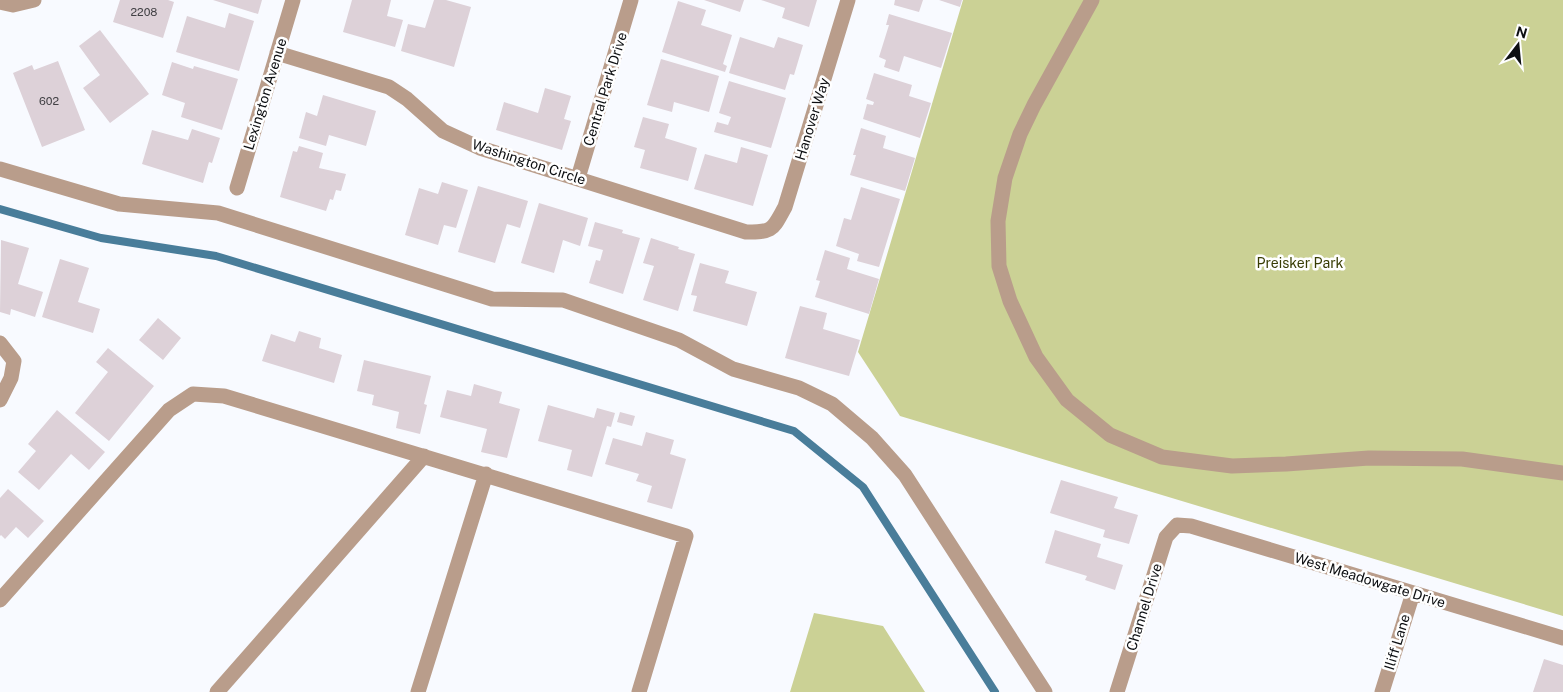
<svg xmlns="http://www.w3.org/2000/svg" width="1563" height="692" viewBox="0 0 1563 692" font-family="'Public Sans',sans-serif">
<rect width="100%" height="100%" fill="#f8faff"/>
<path fill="#cbd195" d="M963,0H1563V616L900,416L858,352Z
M814,613L883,626L925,692H790Z"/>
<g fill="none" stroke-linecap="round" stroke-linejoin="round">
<path stroke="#497d9a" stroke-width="8" d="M0,209L101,238L216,256L794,431L863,487L995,692"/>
</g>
<path fill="#ddd1d8" d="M120,0H168L174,2L163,38L113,22Z
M213,0H262L258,14Z
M352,0H391L387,16L403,20L395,47L343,32Z
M434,0H446L471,7L454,67L401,51L408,24L425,28Z
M704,0H744L740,12Z
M761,0H817L809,27L782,18L785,8Z
M895,0H923L919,12L894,5Z
M939,0H962L960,7Z
M678,1L706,10L701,25L732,35L723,64L727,66L725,72L662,52Z
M229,13L254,21L239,71L176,52L187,16L225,28Z
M889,14L952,33L941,68L904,56L899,72L884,67L886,60L879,57L889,25H886Z
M100,30L149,94L110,123L83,88L100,75L79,46Z
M740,37L774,48L778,37L803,45L794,75L790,74L785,90L729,73Z
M661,59L719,76L709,112L674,102L672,112L647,105Z
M58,61L85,130L42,147L13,73L32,65L34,70Z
M172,62L193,69L194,66L238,79L222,130L181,117L185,103L162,95Z
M874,73L912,85L909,96L931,103L920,138L863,119L867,104L873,105L874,102L866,99Z
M729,81L786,98L771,148L714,132L717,122L728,125L731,117L719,113Z
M545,88L571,96L564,119L571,121L562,150L496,130L504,102L538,113Z
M323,95L376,111L366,146L329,135L326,146L299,138L306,112L317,116Z
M643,117L669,124L665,138L697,148L688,181L640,168L645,150L634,147Z
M861,128L886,136L883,148L915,158L905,191L850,175L856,155H853Z
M192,129L220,138L212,163L209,162L203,183L142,164L152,130L188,140Z
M299,146L323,153L319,168L346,174L341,191L336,190L333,200L330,199L326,211L280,197L293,151L297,152Z
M741,147L768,155L753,206L694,189L705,154L737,163Z
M442,182L468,190L456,228L444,225L438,245L405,235L419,188L438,194Z
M478,186L528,201L520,228L507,224L495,263L458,252Z
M861,187L900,199L879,267L857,261L859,254L836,246L844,218L851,220Z
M539,203L588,218L580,246L563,240L554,273L521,263Z
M595,222L623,230L622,233L640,238L623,294L589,283L596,260L600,261L603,250L588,246Z
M651,238L679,247L678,249L695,254L678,311L643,300L654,266L643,263Z
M1,240L29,248L18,284L43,292L35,317L11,309L10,315L0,312Z
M825,250L850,258L847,269L879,279L869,314L815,297L820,281L816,280Z
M60,259L89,268L78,302L100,309L93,333L42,317Z
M700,263L729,271L725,283L757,292L747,326L693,311L697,296L691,295Z
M800,306L827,313L823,329L860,340L849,376L785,358Z
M158,318L181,338L163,360L139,340Z
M299,331L321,338L319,348L342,355L334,383L262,361L271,334L295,342Z
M108,348L154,386L109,441L75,413L108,372L96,362Z
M364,360L431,376L424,404L427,405L420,434L396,428L399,412L372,405L374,395L357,391Z
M474,384L502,392L499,403L520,409L507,458L481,452L487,429L440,417L447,390L471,396Z
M548,405L594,418L597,408L615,413L611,427L607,426L592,477L567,470L572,450L538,441Z
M57,410L105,452L89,470L71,454L39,490L18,472L36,451L28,444Z
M620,412L635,416L632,426L617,422Z
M646,432L674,440L670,454L686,459L672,509L647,502L652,486L636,481L639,474L605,464L613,438L642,446Z
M1061,480L1118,497L1114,508L1138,515L1129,544L1103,537L1105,530L1050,513Z
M8,489L44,521L28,538L16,527L5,539L1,535L0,536V498Z
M1055,530L1101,544L1097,557L1123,565L1115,590L1085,580L1087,576L1045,563Z
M1544,659L1563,665V692H1533Z"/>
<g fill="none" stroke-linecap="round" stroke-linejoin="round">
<path stroke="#b99d8b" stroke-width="15" d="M1092,0L1034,105L1020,134L1005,178L998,221L999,266L1010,301L1036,357L1067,400L1110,435L1162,457L1232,466L1286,464L1369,458L1462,459L1563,473
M0,2L13,5L34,0
M277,53L389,87L407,99L443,131L480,148L746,232C774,232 772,230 785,207L848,0
M0,169L119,204L218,213L492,299L563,300L679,340L733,369L799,388L832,404L872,438L905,475L1045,692
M578,178L631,0
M237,188L293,0
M0,343L14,361L11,378L0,400
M0,600L169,410L193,394L224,396L686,536L639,692
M217,692L424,456
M418,692L486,474
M1117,692L1166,537L1177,525L1191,526L1563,638
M1382,692L1413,593"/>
</g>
<g text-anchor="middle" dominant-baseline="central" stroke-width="5" stroke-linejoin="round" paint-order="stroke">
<g font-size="11" fill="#414044">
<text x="144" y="12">2208</text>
<text x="49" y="101">602</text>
</g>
<g font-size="14" fill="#0d0f12" stroke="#fff">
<text transform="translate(605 89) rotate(-73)">Central Park Drive</text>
<text transform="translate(265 94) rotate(-73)">Lexington Avenue</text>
<text transform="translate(812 119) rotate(-73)">Hanover Way</text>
<text transform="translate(529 162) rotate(18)">Washington Circle</text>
<text transform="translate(1370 580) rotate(17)">West Meadowgate Drive</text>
<text transform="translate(1144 607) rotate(-73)">Channel Drive</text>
<text transform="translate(1397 642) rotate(-73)">Iliff Lane</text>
</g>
<g font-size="14" fill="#383c03" stroke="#fff">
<text x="1300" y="263">Preisker Park</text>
</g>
</g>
<g transform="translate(1518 45) rotate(16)" stroke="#ffffff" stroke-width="4" paint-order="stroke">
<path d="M0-4L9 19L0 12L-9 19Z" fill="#0d0f12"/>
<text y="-8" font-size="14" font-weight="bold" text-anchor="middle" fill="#0d0f12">N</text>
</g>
</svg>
